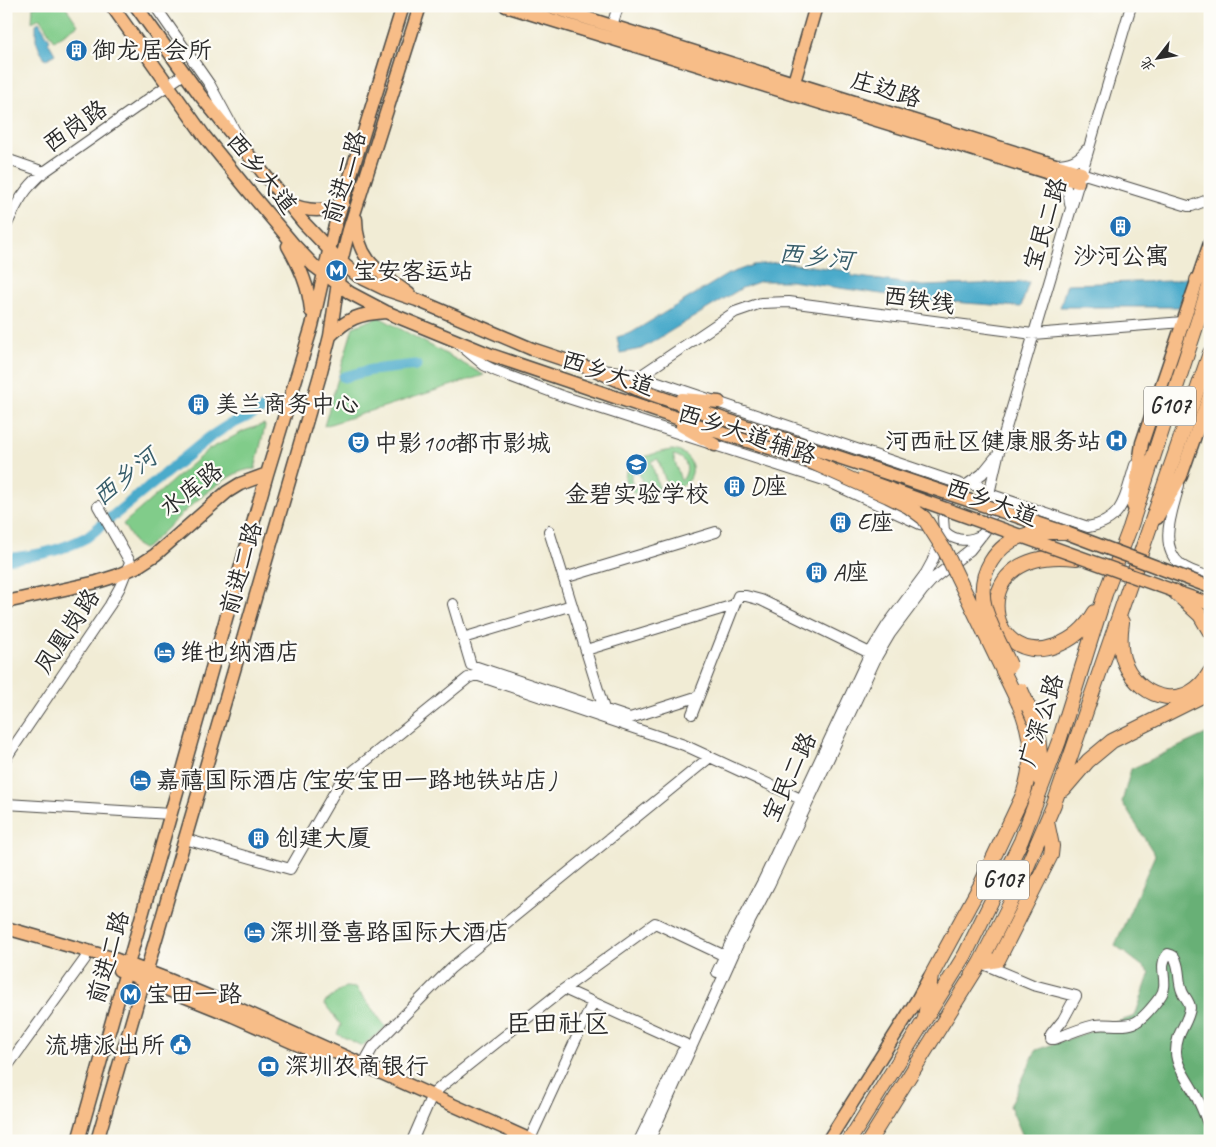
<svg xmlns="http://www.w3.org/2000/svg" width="1216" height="1147" viewBox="0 0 1216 1147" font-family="Caveat,'LXGW WenKai TC',sans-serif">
<rect width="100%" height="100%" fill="#fdfcf7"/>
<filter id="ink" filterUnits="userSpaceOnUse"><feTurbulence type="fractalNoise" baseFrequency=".02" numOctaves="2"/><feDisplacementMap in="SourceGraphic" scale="10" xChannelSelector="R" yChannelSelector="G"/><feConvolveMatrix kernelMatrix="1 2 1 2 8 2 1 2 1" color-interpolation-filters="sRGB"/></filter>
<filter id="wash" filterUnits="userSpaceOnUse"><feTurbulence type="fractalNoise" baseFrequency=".0096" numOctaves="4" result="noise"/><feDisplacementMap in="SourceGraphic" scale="20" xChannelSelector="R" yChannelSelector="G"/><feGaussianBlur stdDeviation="1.12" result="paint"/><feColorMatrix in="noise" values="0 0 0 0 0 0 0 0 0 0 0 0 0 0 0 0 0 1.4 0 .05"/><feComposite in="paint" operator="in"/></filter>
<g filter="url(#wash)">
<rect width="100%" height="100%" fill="#f1ecd5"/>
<path fill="#81cc8a" stroke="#567c5a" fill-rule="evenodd" d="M33,6H65L78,25L54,41L40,18L32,22Z
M379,317L484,375L324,426L353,327Z
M264,424L265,426L255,469C225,467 169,527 147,547L143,549L136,545L123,524L208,450L244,431Z
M672,450C689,451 700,470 686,483C678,490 663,492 653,495C632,501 615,479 632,464C639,457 662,451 672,450ZM673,455C687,457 691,471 681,481ZM658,459L667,485L659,488L651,461ZM637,466L645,491V492C631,490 626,475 637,466Z
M345,987L356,988L386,1027L362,1046L337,1034L341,1025L324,1003Z"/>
<path fill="#68b076" stroke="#4a6e50" d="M1210,732V1141H1025L1010,1106L1036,1050L1135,1016L1150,972L1115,945L1155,855L1122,802L1131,769Z"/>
<path fill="#4cabcb" stroke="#3c6b7b" d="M39,22L50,40L48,42L55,54L45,60L36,41V24Z
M779,262L850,271L852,276L924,286L1029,282L1021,307L923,300L791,281H761L742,288L641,349L620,353L617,337L631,333L728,274L753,265Z
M1190,276L1179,307H1060L1067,284L1172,281Z"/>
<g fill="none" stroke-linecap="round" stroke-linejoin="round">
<path stroke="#4cabcb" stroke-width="11" d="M344,377L371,370L416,365
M6,559C38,555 58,552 87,537L210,437L227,426L263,409"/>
</g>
</g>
<g filter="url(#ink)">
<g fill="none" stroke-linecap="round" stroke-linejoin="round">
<defs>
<path id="minor" d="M155,6L210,85L237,135
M612,26L618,6
M6,159L44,172
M1056,164C1069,164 1078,161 1086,150
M1081,173L1188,206H1192L1210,199
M1055,176C1065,183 1069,191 1070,204
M6,226C17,203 24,189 44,172L184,74
M459,344L484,365L496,371L565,397L827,481L920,524L930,526
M600,370L622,372L640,376L963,485
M640,376L735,312L761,303L789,302L1033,334L1183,322
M968,484L979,486L989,494L1088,527C1125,520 1125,496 1135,465
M1179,485C1173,510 1157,546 1181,565C1189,571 1201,574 1210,577
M549,531L604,709
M944,531C955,542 969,542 982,535
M564,578L716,532
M453,604L471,665L630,718L699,696
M463,638L572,605
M586,650L734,605
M692,714L738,596H746L761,600L876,656
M6,758L110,605L120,587L130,562L98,506
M6,804L171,814
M185,839L290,869L341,781L468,678L476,675L684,745L807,802
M981,963L1033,985L1076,996L1063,1020L1051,1035V1039H1055C1067,1034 1081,1028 1095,1025C1107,1023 1125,1028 1136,1022C1145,1017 1154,1005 1160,997C1171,982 1156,967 1168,954C1172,955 1175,956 1176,961C1180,970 1178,981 1182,991C1184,997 1190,1001 1190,1008C1188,1024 1176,1032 1176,1052C1176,1068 1192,1085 1198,1100C1203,1109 1206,1119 1210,1129
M717,972L734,936L764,879L870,653L888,624L926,573L932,562L944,531L943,518L949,496L958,487L968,484L982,474L995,458
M564,989L685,1044
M6,1068L85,959
M359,1072L373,1047L451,968L710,757
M530,1139L593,1002
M412,1141L432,1095L443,1085L564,989L655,923L725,956
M639,1141L682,1052
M649,1141L738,944L769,885L877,656L890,634L923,590L934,578L970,550L985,531L995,507L989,494L998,455L1131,6"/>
<path id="major" d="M112,6L205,137L247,189L294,245L314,266L350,293L386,312L491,355L718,432L803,458
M136,6L200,95L303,222L341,262L358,276L387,290L417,300L532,349L595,370L639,390L718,417
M506,6L1078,182
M548,6L1081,173
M792,89L816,6
M288,203C307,212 325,213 343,203
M356,219C356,260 379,272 409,294
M288,246C300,267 309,287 311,311
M330,336C348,318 359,314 385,312
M682,399L719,402
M682,426L715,445
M1133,506L1142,443L1210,243
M1157,518L1181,476L1210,393
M1176,592L1210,604
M6,602L97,582L116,576L138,566L155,555L227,492L240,484L267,474
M6,928L112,958L167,979L237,1008L533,1141
M119,970L233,1016L319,1054
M78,1141L267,474L312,326L334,229L403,6
M97,1141L320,375L330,336L341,262L349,230L420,6
M828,1141L917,1000L929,978"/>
<path id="highway" d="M1197,280L1210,266
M1077,558C962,544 985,671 1055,646C1072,640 1086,628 1095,612
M1174,591L1200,615L1210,632
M1122,622C1120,636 1119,650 1125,664C1142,702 1188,711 1210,672
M1038,735L1041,764L1040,780
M1064,789L1088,761L1112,741L1210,692
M980,963L998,960L1051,855L1052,846L1047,822
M925,1018L931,976L980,886L1023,795C1034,761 1033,737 1019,704
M849,1141L965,955L1021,841L1059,741L1105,594L1130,528L1210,284
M869,1141L980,963L1018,888L1054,804L1210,353"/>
</defs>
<use href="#minor" stroke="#494844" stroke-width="12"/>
<use href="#major" stroke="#494844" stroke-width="15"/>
<use href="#highway" stroke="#494844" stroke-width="16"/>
<use href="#minor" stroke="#fff" stroke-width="10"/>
<use href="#major" stroke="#f7bd88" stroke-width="12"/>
<use href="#highway" stroke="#f7bd88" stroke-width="14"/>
<defs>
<path id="major-bridge" d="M718,417L1064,532L1210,587
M862,479L1174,591"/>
<path id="highway-bridge" d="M803,458L888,496L908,506L924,518L945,551L1019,704
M1010,665C1002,647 991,628 985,608C976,574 995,543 1029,534C1040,531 1052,532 1064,532
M1021,690L1036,724"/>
</defs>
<use href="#major-bridge" stroke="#494844" stroke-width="15" stroke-linecap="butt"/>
<use href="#highway-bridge" stroke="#494844" stroke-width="16" stroke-linecap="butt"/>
<use href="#major-bridge" stroke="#f7bd88" stroke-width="12"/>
<use href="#highway-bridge" stroke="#f7bd88" stroke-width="14"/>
</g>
</g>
<defs>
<symbol id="building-disc" viewBox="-11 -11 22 22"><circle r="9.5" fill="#1f6fb2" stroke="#fdfcf7"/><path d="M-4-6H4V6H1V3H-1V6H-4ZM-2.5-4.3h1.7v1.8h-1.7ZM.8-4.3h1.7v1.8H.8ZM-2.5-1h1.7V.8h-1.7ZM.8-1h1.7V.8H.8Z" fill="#fff"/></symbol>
<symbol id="metro-disc" viewBox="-11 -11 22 22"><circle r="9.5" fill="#1f6fb2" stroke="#fdfcf7"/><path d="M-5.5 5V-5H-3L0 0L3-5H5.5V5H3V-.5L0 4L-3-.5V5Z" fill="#fff"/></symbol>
<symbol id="hospital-disc" viewBox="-11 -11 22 22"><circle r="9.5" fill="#1f6fb2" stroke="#fdfcf7"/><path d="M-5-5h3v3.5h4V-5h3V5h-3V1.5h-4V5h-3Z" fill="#fff"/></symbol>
<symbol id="theatre-disc" viewBox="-11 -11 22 22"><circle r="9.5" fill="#1f6fb2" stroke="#fdfcf7"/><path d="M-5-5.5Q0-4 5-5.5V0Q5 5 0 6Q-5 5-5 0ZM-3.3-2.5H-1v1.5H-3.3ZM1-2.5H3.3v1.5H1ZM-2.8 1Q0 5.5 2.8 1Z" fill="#fff"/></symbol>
<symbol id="school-disc" viewBox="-11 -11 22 22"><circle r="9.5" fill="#1f6fb2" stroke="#fdfcf7"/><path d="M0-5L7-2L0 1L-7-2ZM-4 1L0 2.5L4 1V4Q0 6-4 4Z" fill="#fff"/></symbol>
<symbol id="hotel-disc" viewBox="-11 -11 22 22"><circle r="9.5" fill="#1f6fb2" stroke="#fdfcf7"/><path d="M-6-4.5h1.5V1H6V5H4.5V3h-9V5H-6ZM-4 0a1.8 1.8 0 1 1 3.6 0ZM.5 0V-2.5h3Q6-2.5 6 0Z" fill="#fff"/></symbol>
<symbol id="civic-disc" viewBox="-11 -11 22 22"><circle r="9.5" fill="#1f6fb2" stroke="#fdfcf7"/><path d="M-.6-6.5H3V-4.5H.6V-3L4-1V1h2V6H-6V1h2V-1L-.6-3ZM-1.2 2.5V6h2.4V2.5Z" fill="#fff"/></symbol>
<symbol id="bank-disc" viewBox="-11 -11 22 22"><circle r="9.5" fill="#1f6fb2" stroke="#fdfcf7"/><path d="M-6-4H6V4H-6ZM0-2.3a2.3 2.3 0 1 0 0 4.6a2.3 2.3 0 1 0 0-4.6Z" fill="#fff"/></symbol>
</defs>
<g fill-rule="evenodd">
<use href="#building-disc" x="64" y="38" width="25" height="25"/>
<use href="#building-disc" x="1108" y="214" width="25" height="25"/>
<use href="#metro-disc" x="324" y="258" width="25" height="25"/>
<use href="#building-disc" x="186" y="392" width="25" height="25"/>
<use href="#hospital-disc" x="1104" y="428" width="25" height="25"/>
<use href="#theatre-disc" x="346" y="430" width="25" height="25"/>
<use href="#school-disc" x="624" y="452" width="25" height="25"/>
<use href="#building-disc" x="722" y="474" width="25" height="25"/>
<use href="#building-disc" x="828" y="510" width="25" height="25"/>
<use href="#building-disc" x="804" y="560" width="25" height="25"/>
<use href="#hotel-disc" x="152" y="640" width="25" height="25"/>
<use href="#hotel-disc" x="128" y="768" width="25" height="25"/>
<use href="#building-disc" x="246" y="826" width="25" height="25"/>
<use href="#hotel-disc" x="242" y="920" width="25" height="25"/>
<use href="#metro-disc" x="118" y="982" width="25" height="25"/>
<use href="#civic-disc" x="168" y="1032" width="25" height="25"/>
<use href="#bank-disc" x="256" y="1054" width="25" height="25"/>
</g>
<g text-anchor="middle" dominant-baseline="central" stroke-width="4.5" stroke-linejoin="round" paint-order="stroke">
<g fill="#fdfcf7" stroke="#6a6a68" stroke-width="1">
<rect x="1144" y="386.5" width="52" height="39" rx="4"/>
<rect x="977" y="860.5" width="52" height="39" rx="4"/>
</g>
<g font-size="22" font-weight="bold" fill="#2b2b2b">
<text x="1170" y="406">G107</text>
<text x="1003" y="880">G107</text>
</g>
<g font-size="24" fill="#2b2b2b" stroke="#fdfcf7" text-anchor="start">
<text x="92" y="50">御龙居会所</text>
<text x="1121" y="256" text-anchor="middle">沙河公寓</text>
<text x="353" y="271">宝安客运站</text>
<text x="215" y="404">美兰商务中心</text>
<text x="1101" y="441" text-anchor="end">河西社区健康服务站</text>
<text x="374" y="443">中影100都市影城</text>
<text x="750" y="486">D座</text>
<text x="637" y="494" text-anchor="middle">金碧实验学校</text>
<text x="857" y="522">E座</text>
<text x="833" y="572">A座</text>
<text x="180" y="652">维也纳酒店</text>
<text x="156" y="780">嘉禧国际酒店(宝安宝田一路地铁站店)</text>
<text x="275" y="838">创建大厦</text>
<text x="270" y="932">深圳登喜路国际大酒店</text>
<text x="146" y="994">宝田一路</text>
<text x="165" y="1045" text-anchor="end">流塘派出所</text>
<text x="285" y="1066">深圳农商银行</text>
</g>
<g font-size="24" fill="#2b2b2b" stroke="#fdfcf7">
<text transform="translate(886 89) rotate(17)">庄边路</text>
<text transform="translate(75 126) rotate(-35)">西岗路</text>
<text transform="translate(262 173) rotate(51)">西乡大道</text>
<text transform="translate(344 177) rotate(-73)">前进二路</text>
<text transform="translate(1045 224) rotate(-73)">宝民二路</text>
<text transform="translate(919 300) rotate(8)">西铁线</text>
<text transform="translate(608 373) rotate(18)">西乡大道</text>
<text transform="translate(747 434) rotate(18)">西乡大道辅路</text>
<text transform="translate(191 489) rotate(-38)">水库路</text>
<text transform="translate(992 502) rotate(20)">西乡大道</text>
<text transform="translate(241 568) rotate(-74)">前进二路</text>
<text transform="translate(67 631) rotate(-56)">凤凰岗路</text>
<text transform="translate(1041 720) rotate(-72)">广深公路</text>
<text transform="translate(789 777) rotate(-65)">宝民二路</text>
<text transform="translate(108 957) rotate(-74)">前进二路</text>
</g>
<g font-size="25" font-style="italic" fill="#385e6b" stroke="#fdfcf7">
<text transform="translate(816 257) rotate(6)">西乡河</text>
<text transform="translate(125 477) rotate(-39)">西乡河</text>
</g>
<g font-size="26" fill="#2b2b2b" stroke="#fdfcf7">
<text x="558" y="1023">臣田社区</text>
</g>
</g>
<rect width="1216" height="1147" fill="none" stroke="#fdfcf7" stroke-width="25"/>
<g transform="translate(1158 58) rotate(239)" stroke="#fdfcf7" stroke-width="4" paint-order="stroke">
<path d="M0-4L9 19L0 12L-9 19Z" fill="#2b2b2b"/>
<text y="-8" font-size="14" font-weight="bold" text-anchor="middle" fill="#2b2b2b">北</text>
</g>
</svg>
